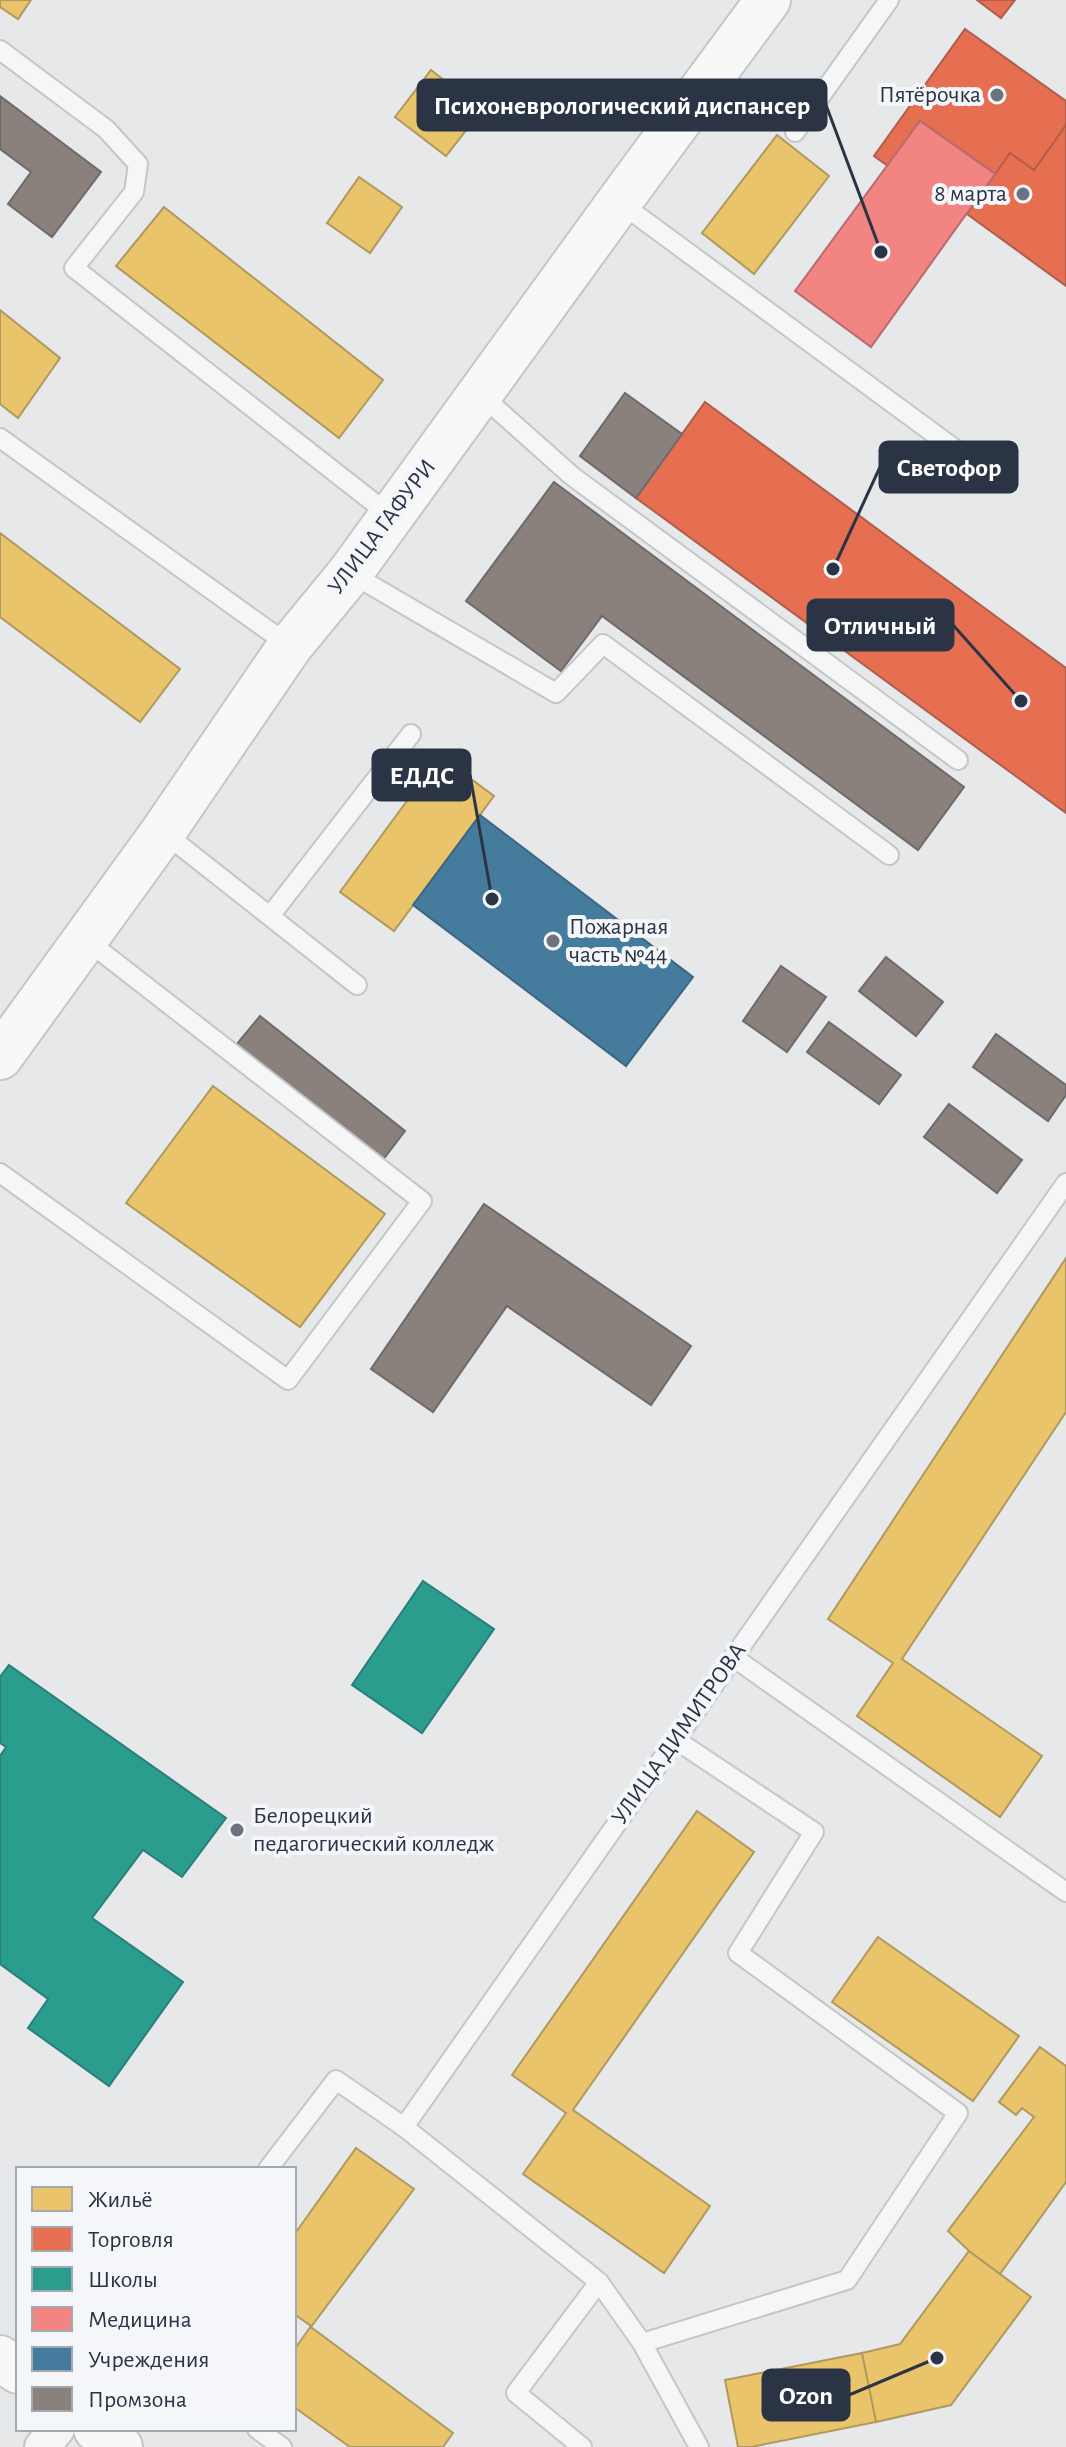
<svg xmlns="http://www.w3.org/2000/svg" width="1066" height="2447" viewBox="0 0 1066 2447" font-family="'Alegreya Sans',sans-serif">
<rect width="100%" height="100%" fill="#e6e8ea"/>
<path fill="#e9c46a" stroke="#b0995f" stroke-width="2" d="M0,0H31L18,19L0,7Z
M431,70L482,110L446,156L395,117Z
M777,135L829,176L754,274L702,233Z
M359,177L402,207L370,253L327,223Z
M164,207L383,380L339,438L116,266Z
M0,310L60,358L18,418L0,404Z
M0,533L180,669L140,722L0,617Z
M440,756L494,796L394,931L340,892Z
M213,1086L385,1214L300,1327L126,1203Z
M1066,1258V1412L902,1659L1042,1756L1000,1817L857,1716L893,1663L828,1619Z
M697,1811L754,1852L573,2110L710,2206L664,2273L523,2174L566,2113L512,2075Z
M878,1937L1019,2036L973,2101L832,2002Z
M1040,2047L1066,2066V2182L1000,2274L969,2251L948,2231L1034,2117L1022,2108L1016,2115L999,2102Z
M356,2148L414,2189L311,2327L453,2433L443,2447H350L294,2407V2350L311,2326L294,2314V2235Z
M969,2251L1031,2297L951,2405L876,2422L862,2353L900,2344Z
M862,2353L876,2422L751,2447H738L725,2380Z"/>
<path fill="#e76f51" stroke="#af5d4d" stroke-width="2" d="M977,0H1015L1001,18Z
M965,29L1066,101V125L1034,170L1010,153L995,174L920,121L888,166L874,156Z
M1066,125V286L967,214L1010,153L1034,170Z
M705,402L1066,668V813L636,498Z"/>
<path fill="#2a9d8f" stroke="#2a7e79" stroke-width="2" d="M423,1581L494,1629L422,1733L352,1685Z
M9,1665L226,1818L182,1877L143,1850L92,1918L183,1982L109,2086L28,2028L48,1999L0,1964V1756L6,1747L0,1743V1677Z"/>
<path fill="#f28482" stroke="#b66c70" stroke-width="2" d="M920,121L995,174L871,347L795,291Z"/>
<path fill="#457b9d" stroke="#3d6683" stroke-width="2" d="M480,815L693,977L626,1066L413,905Z"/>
<path fill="#8a817c" stroke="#6e6a6c" stroke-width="2" d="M0,96L101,172L52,237L8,204L31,172L0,149Z
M625,393L682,434L636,498L580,456Z
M554,482L964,787L918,850L602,616L561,671L466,601Z
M886,957L943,1002L916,1036L859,991Z
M781,966L826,997L787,1052L743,1021Z
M260,1016L405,1131L382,1161L236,1045Z
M829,1022L901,1075L879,1104L807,1052Z
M996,1034L1066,1085V1095L1048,1121L973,1067Z
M949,1104L1022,1160L997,1193L924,1137Z
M484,1204L691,1346L651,1405L507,1306L433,1412L371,1369Z"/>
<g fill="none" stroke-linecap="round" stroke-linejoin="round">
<defs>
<path id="lane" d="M0,50L106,129L138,164L134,192L74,268L391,516
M795,132L889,0
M619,202L963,455
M480,394L572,476L958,760
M0,438L290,646
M350,573L556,693L603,644L889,855
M163,832L357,985
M270,916L411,734
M0,1173L288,1380L422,1201L85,939
M733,1657L1066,1892
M404,2127L599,2282L642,2343L699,2447
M268,2169L336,2080L404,2127L1066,1183
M642,2343L847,2280L958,2113L738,1953L814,1832L676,1740
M257,2429L282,2447
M582,2447L516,2393L599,2282"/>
<path id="street" d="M42,2447L57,2429"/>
<path id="secondary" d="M0,1057L163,832L290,646L350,573L619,202L768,0
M0,2358L18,2371
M96,2429L120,2447"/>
</defs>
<use href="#lane" stroke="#c4c6c8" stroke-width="22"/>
<use href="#street" stroke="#c4c6c8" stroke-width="38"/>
<use href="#secondary" stroke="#c4c6c8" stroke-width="48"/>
<use href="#lane" stroke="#f5f6f7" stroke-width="18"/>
<use href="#street" stroke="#f5f6f7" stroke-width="34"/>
<use href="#secondary" stroke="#f8f8f8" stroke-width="44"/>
</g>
<g fill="#6c737f" stroke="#f4f6f9" stroke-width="3">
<circle cx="997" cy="95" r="8"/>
<circle cx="1023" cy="194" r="8"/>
<circle cx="553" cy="941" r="8"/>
<circle cx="237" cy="1830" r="8"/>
</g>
<g text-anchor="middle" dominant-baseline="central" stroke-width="8" stroke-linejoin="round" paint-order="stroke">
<g font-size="24" fill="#2b3445" stroke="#f4f6f9" text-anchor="end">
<text x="981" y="95">Пятёрочка</text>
<text x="1007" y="194">8 марта</text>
<text x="569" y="927" text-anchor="start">Пожарная<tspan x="569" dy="28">часть №44</tspan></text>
<text x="253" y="1816" text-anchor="start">Белорецкий<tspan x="253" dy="28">педагогический колледж</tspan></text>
</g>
<g font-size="24" fill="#2b3445" stroke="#f4f6f9">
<text transform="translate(382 527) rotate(-53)">УЛИЦА ГАФУРИ</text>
<text transform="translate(679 1734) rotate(-55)">УЛИЦА ДИМИТРОВА</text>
</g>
</g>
<path fill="none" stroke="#2b3445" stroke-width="3" d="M881 252L826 105M833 569L880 467M1021 701L953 625M492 899L470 775M937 2358L849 2395"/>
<g fill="#2b3445" stroke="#f4f6f9" stroke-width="3">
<circle cx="881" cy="252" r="8"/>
<circle cx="833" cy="569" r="8"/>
<circle cx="1021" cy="701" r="8"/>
<circle cx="492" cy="899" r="8"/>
<circle cx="937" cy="2358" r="8"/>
</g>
<g fill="#2b3445" stroke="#2b3445" stroke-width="3">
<rect x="418" y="80" width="408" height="50" rx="8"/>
<rect x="880" y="442" width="137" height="50" rx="8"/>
<rect x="808" y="600" width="145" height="50" rx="8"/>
<rect x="373" y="750" width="97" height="50" rx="8"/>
<rect x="763" y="2370" width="86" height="50" rx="8"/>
</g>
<g font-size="26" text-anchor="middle" font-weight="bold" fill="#fff">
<text x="622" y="114">Психоневрологический диспансер</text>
<text x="949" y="476">Светофор</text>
<text x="880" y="634">Отличный</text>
<text x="422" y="784">ЕДДС</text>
<text x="806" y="2404">Ozon</text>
</g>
<rect x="16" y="2167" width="280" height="264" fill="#f4f6f9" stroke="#a4a8b1" stroke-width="2"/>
<rect x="32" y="2187" width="40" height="24" fill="#e9c46a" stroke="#a4a8b1" stroke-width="2"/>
<text x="88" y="2207" font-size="24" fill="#2b3445">Жильё</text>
<rect x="32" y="2227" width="40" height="24" fill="#e76f51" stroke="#a4a8b1" stroke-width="2"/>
<text x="88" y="2247" font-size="24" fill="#2b3445">Торговля</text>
<rect x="32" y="2267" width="40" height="24" fill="#2a9d8f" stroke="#a4a8b1" stroke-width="2"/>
<text x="88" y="2287" font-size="24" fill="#2b3445">Школы</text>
<rect x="32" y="2307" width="40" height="24" fill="#f28482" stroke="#a4a8b1" stroke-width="2"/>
<text x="88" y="2327" font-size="24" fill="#2b3445">Медицина</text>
<rect x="32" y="2347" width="40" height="24" fill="#457b9d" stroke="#a4a8b1" stroke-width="2"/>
<text x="88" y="2367" font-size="24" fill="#2b3445">Учреждения</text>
<rect x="32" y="2387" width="40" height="24" fill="#8a817c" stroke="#a4a8b1" stroke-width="2"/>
<text x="88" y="2407" font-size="24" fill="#2b3445">Промзона</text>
</svg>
